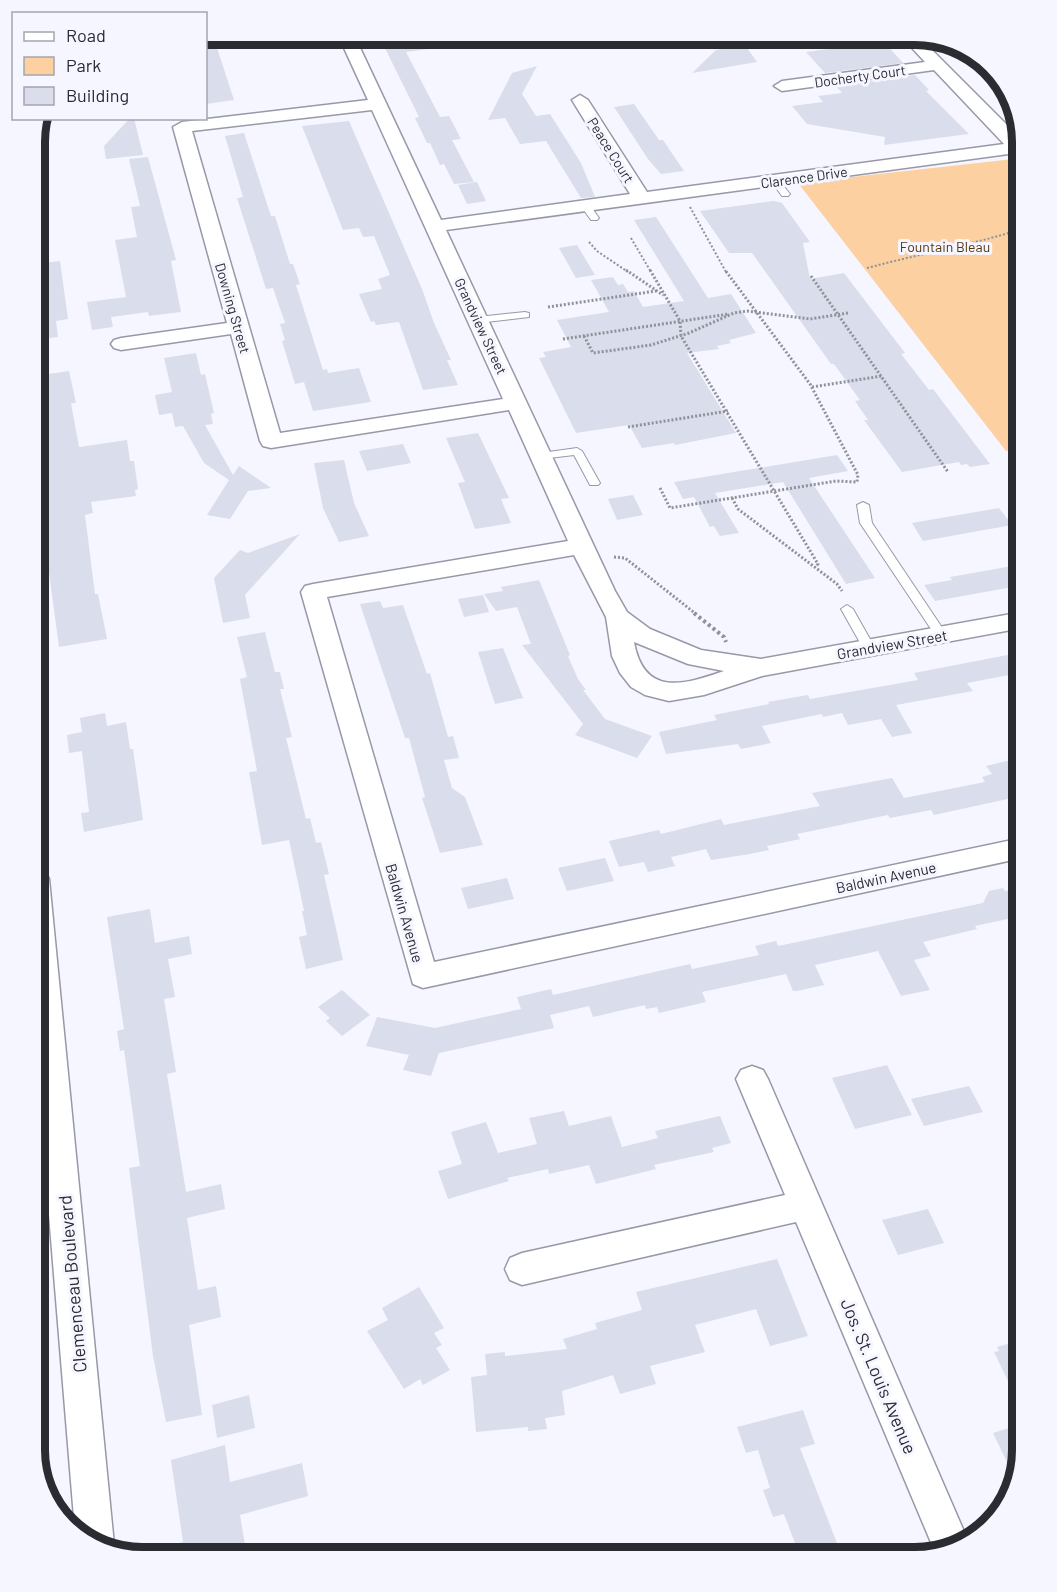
<svg xmlns="http://www.w3.org/2000/svg" width="1057" height="1592" viewBox="0 0 1057 1592" font-family="Barlow,sans-serif">
<rect width="100%" height="100%" fill="#f5f6ff"/>
<path fill="#fcd0a1" d="M1022,158V448L1006,451L798,183Z"/>
<path fill="#daddeb" d="M393,35H444V47L406,52L440,117L449,116L461,139L452,140L474,182L454,184L444,164L440,165L430,143H427L415,118L419,117L379,36Z
M884,42L903,63L825,73L806,52Z
M745,45L757,62L692,73L716,50Z
M217,48L234,100L206,104V49Z
M537,66L522,94L536,116L550,114L581,163L595,197L581,198L546,141L520,144L505,118L488,120L512,73Z
M915,75L929,90L926,91L969,134L884,145L885,137L807,124L792,106L823,102L818,96L842,93L836,86Z
M634,104L659,140H663L684,171L661,174L648,159L614,107Z
M130,118H134L143,155L106,159L104,146Z
M349,121L422,289L434,323L451,360H447L458,385L423,390L399,322L376,325L374,321L371,322L359,294L382,289L378,279L390,275L374,236L363,237L359,228L343,230L302,126Z
M244,133L271,216H275L290,264H293L300,284L296,285L323,370L327,369L328,373L359,368L371,402L313,411L304,382L295,384L282,341L285,340L280,324L285,323L273,288L266,289L237,198L243,197L225,136Z
M148,157L176,260L171,261L181,312L149,316L148,312L111,317L113,327L92,330L87,302L126,297L115,240L137,237L131,207L140,206L129,159Z
M477,182L486,201L467,204L458,185Z
M774,201L782,203L810,242L803,243L810,279L844,273L905,353L901,354L929,390L933,389L990,464L970,467L967,464L961,465L959,462L902,472L864,420H868L855,401L860,400L834,364H831L752,253H729L700,211Z
M656,217L708,298L731,294L756,333L729,340L731,343L717,346L719,349L687,353L736,433L675,445L674,443L642,448L629,425L576,433L539,358L546,357L543,352L571,347L557,320L609,312L591,280L613,277L618,285L623,284L628,292L634,291L643,307L684,301L634,220Z
M577,245L595,275L576,278L559,248Z
M60,261L68,319L56,321L58,337L35,340V264Z
M196,353L201,375L205,374L214,413L211,414L213,424L205,425L233,475L239,466L271,488L248,491L230,519L207,515L229,480L204,463L183,426L175,427L172,413L159,415L155,395L172,392L164,358Z
M69,371L76,403H71L79,447L127,440L130,461H134L138,489L135,490L136,496L91,502L93,513L85,515L95,594H98L107,639L59,647L37,483H41L35,418V376Z
M478,433L509,498L501,499L511,523L475,529L458,483L465,482L446,438Z
M403,444L411,463L367,471L359,451Z
M837,455L848,471L809,478L875,578L846,584L783,482L715,493L739,533L720,536L714,526L710,527L694,497L683,499L674,482Z
M344,460L354,503L369,536L339,542L323,508L314,463Z
M633,495L643,515L617,520L608,499Z
M999,508L1012,525L923,541L912,523Z
M300,534L245,595L250,618L223,623L214,578L240,550L248,553Z
M1023,564V585L935,601L924,585L952,580L950,577Z
M539,580L570,655L568,656L578,679L586,690H583L605,719L652,736L637,758L575,735L583,724L522,645L531,644L517,607L496,611L484,594L503,591L501,587Z
M483,595L489,612L464,617L458,599Z
M380,601L383,608L403,605L427,674L430,673L448,737L453,736L459,758L444,760L452,788L465,797L483,845L440,853L422,798L425,797L409,738H405L360,604Z
M265,632L275,672H280L284,689H280L292,737L286,738L306,819L310,818L316,843L321,842L329,874L324,875L343,960L306,969L299,937L307,935L302,911H304L289,840L262,845L249,772L257,771L240,679L247,677L237,637Z
M503,648L523,698L495,704L478,652Z
M1023,652V696L1009,675L967,683L973,691L896,705L912,733L892,737L881,719L848,725L842,713L823,717L822,714L762,726L771,743L741,749L738,744L666,754L659,732L717,720L714,715L769,704L768,702L808,695L810,699L918,680L914,673Z
M105,713L107,726L126,722L130,749H133L143,820L84,832L81,813L89,812L82,751L69,753L67,735L82,732L80,718Z
M1011,760L1022,778V796L934,815L931,810L890,818L888,815L797,834L800,839L767,846L769,850L750,854L711,860L706,849L671,857L675,866L648,872L644,862L619,867L609,841L659,830L661,834L721,819L724,825L820,806L812,793L892,778L904,798L985,782L982,777L992,774L986,766Z
M605,858L614,881L567,891L558,868Z
M507,878L514,899L468,909L461,888Z
M1003,888L1005,891L1022,888V916L975,926L977,929L923,942L931,956L914,960L930,990L901,996L878,951L815,965L824,985L797,991H793L786,974L702,992L706,1002L659,1013L657,1007L646,1009L645,1005L593,1017L589,1006L550,1015L554,1028L439,1053L431,1076L403,1070L409,1055L366,1046L377,1017L435,1028L521,1009L517,997L551,989L553,995L690,964L692,969L759,955L755,946L776,941L778,946L983,903L989,891Z
M150,909L155,943L189,936L192,954L168,959L175,997L164,999L176,1072L167,1074L186,1192L221,1184L225,1209L187,1218L198,1290L216,1286L221,1317L189,1325L202,1415L166,1422L153,1356L129,1168L140,1166L124,1050L120,1051L117,1031L124,1029L107,917Z
M342,990L370,1015L342,1036L326,1021L330,1018L318,1007Z
M887,1065L912,1115L855,1129L832,1078Z
M969,1086L983,1112L924,1126L911,1099Z
M564,1111L569,1126L611,1116L622,1147L658,1138L655,1131L720,1116L731,1143L712,1148L714,1152L654,1165L656,1169L596,1184L589,1165L549,1174L548,1169L507,1178L509,1181L448,1199L438,1171L462,1164L451,1132L486,1122L498,1153L537,1144L529,1118Z
M928,1209L944,1243L898,1255L882,1220Z
M777,1259L808,1336L770,1346L756,1309L695,1325L705,1352L650,1366L656,1384L620,1394L613,1375L562,1391L565,1415L545,1418L547,1429L528,1431V1427L476,1432L471,1377L487,1375L485,1354L505,1352V1356L567,1349L563,1339L597,1329L595,1323L642,1310L636,1292Z
M419,1287L444,1328L434,1333L442,1345L436,1348L450,1370L423,1385L420,1379L404,1389L367,1331L388,1320L382,1308Z
M1022,1340V1377L1008,1381L994,1352L999,1351L997,1347Z
M249,1395L255,1428L217,1438L212,1405Z
M803,1410L815,1444L800,1448L837,1543L799,1554L784,1514L773,1517L763,1490L770,1488L758,1450L746,1453L737,1427Z
M1022,1424V1451L1015,1479L993,1433Z
M225,1445L230,1482L302,1463L308,1496L240,1515L247,1557H147L146,1552L183,1542L171,1460Z"/>
<g fill="none" stroke-linecap="round" stroke-linejoin="round">
<defs>
<path id="service" d="M772,179H778L790,194L788,196H782L771,181Z
M583,204H589L599,218L597,220H591L581,206Z
M525,312L529,313V317L478,323L473,320L478,317Z
M577,448L582,451L600,483L598,485H590L574,455L541,459L536,456L541,453Z
M863,502L869,505L872,523L945,632L947,635L945,638H937L860,523L857,505Z
M847,605L853,609L875,648L873,651H865L863,648L841,609Z"/>
<path id="minor" d="M233,35H282L274,40L206,47V37Z
M338,35H354L441,220L630,194L572,100L580,95L588,100L647,192L1004,144L934,70L782,91L774,86L782,81L925,62L900,35H917L1007,125L1022,145V152L1016,153L446,230L615,591L627,612L650,629L701,650L761,659L1022,612V628L762,676L704,695L669,701L645,695L631,687L620,673L612,656L606,617L574,555L327,597L434,962L1022,838V858L423,988L413,984L301,592L305,586L313,584L568,541L509,410L271,448L263,446L260,441L231,334L121,350L114,348L111,344L114,340L121,338L227,323L173,127L182,122L368,100ZM372,110L503,399L280,433L192,131ZM634,642L688,664L724,671C683,685 644,697 634,642Z
M35,868L45,871L49,879L114,1545L112,1550L88,1543L75,1530L35,1044Z
M752,1066L763,1070L768,1079L969,1543L935,1552L796,1222L522,1285L510,1280L505,1269L510,1258L522,1253L785,1195L736,1079L741,1070Z"/>
</defs>
<use href="#service" stroke="#9799a7" stroke-width="2"/>
<use href="#minor" stroke="#9799a7" stroke-width="3"/>
<path stroke="#909199" stroke-width="2" stroke-dasharray="2 2" stroke-linecap="butt" d="M690,207L726,272
M631,238L651,272
M589,242L597,251L628,272
M867,268C919,254 971,245 1022,229"/>
<path stroke="#909199" stroke-width="3" stroke-dasharray="2 2" stroke-linecap="butt" d="M626,270L663,295
M650,270L680,321L681,336L818,564L815,567
M811,276L948,472
M548,307L656,291
M584,336L593,353L651,345L689,333L734,313L747,311L810,319L848,313
M563,339L729,314
M812,387L882,376
M628,427L728,411
M660,488L670,508L836,481L857,482L858,475L810,384L725,270
M732,498L738,509L837,584L842,591
M614,557L625,558L696,614"/>
<path stroke="#909199" stroke-width="4" stroke-dasharray="3 3" stroke-linecap="butt" d="M694,613L724,637L726,642"/>
<use href="#service" fill="#fff" fill-rule="evenodd"/>
<use href="#minor" fill="#fff" fill-rule="evenodd"/>
</g>
<g text-anchor="middle" dominant-baseline="central" stroke-width="6" stroke-linejoin="round" paint-order="stroke">
<g font-size="14" fill="#2b2c32" stroke="#f5f6ff">
<text transform="translate(860 76) rotate(-8)">Docherty Court</text>
<text transform="translate(611 150) rotate(58)">Peace Court</text>
<text transform="translate(804 177) rotate(-8)">Clarence Drive</text>
<text transform="translate(233 308) rotate(74)">Downing Street</text>
<text transform="translate(481 326) rotate(65)">Grandview Street</text>
</g>
<g font-size="14" fill="#53350e" stroke="#f5f6ff">
<text x="945" y="246">Fountain Bleau</text>
</g>
<g font-size="15" fill="#2b2c32" stroke="#f5f6ff">
<text transform="translate(892 644) rotate(-10)">Grandview Street</text>
<text transform="translate(886 877) rotate(-12)">Baldwin Avenue</text>
<text transform="translate(405 913) rotate(74)">Baldwin Avenue</text>
</g>
<g font-size="18" fill="#2b2c32" stroke="#f5f6ff">
<text transform="translate(72 1284) rotate(-95)">Clemenceau Boulevard</text>
<text transform="translate(879 1376) rotate(67)">Jos. St. Louis Avenue</text>
</g>
</g>
<path d="M0 0H1057V1592H0ZM142 45H915A97 97 0 0 1 1012 142V1450A97 97 0 0 1 915 1547H142A97 97 0 0 1 45 1450V142A97 97 0 0 1 142 45Z" fill="#f5f6ff" fill-rule="evenodd"/>
<path fill="none" stroke="#2b2c32" stroke-width="8" d="M142 45H915A97 97 0 0 1 1012 142V1450A97 97 0 0 1 915 1547H142A97 97 0 0 1 45 1450V142A97 97 0 0 1 142 45Z"/>
<rect x="12" y="12" width="195" height="108" fill="#f5f6ff" stroke="#a4a5ad" stroke-width="1.5"/>
<rect x="24" y="32" width="30" height="9" fill="#ffffff" stroke="#a4a5ad" stroke-width="1.5"/>
<text x="66" y="42" font-size="18" fill="#2b2c32">Road</text>
<rect x="24" y="57" width="30" height="18" fill="#fcd0a1" stroke="#a4a5ad" stroke-width="1.5"/>
<text x="66" y="72" font-size="18" fill="#2b2c32">Park</text>
<rect x="24" y="87" width="30" height="18" fill="#daddeb" stroke="#a4a5ad" stroke-width="1.5"/>
<text x="66" y="102" font-size="18" fill="#2b2c32">Building</text>
</svg>
